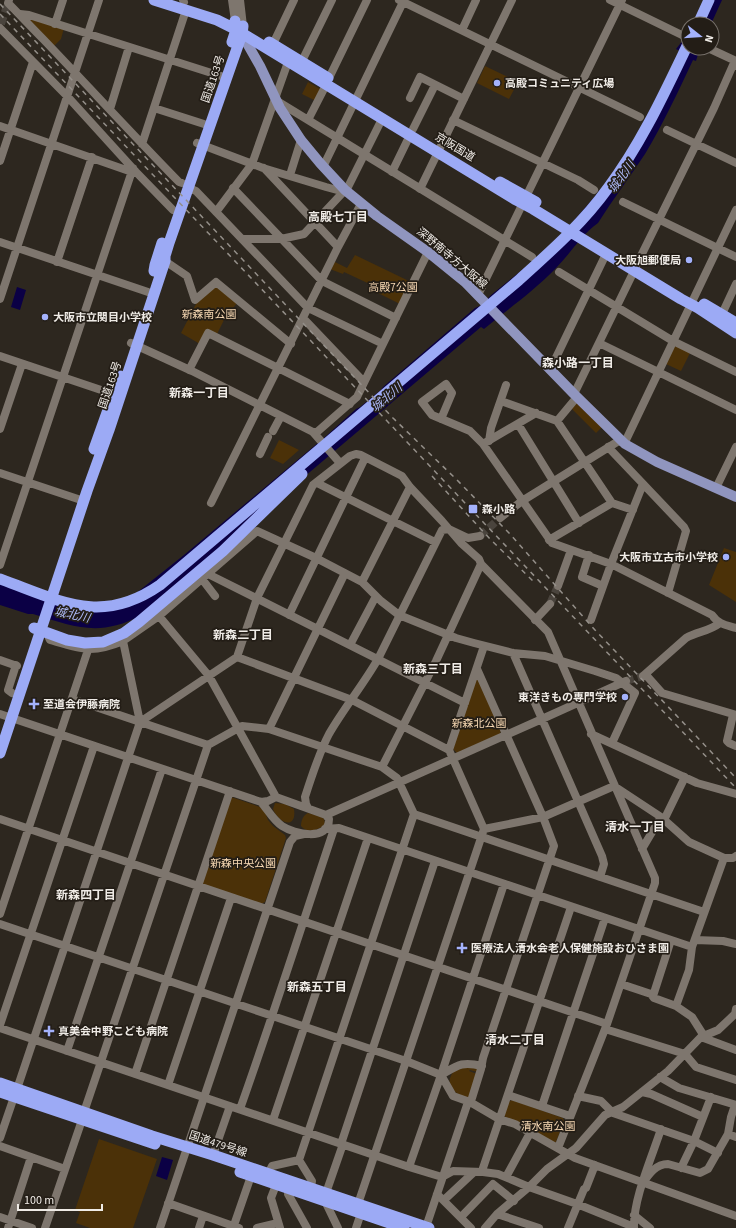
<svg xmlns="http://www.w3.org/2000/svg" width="736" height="1228" viewBox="0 0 736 1228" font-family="'Source Sans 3','Noto Sans JP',sans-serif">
<rect width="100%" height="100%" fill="#2d271f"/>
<path fill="#4b3108" d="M30,17L64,28L61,39L53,47L28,21Z
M485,66L518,82L509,99L477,83Z
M308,82L322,90L316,101L302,94Z
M355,255L411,282L400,304L374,291L376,287L344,272L343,274L330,269L333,261L347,268Z
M215,285L238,302L225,318L216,336L207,331L200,344L181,333L197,302Z
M676,346L690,353L681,371L666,364L674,347Z
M577,403L602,427L596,433L571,408Z
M279,440L299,450L283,464L270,458Z
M724,548L736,552V602L709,585Z
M476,680H479L501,730L500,734L457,753L453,749Z
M231,797L260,807L265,812L268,820L273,826L285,835L286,838L265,902L261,904L204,885L202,882Z
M275,803L285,804L294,809C297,830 279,824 273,809Z
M308,813L322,817L324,819L325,824C319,830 307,834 301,826C301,821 303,815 308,813Z
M478,1067L477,1072L470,1070L469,1071L477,1074L469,1098C452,1094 442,1082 457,1068Z
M512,1100L563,1118L564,1121L556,1142L553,1143L504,1116L508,1102Z
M99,1139L157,1159L133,1228H90L76,1223L80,1212L75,1210Z"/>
<path fill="#0b0045" d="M705,0H722L711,24H689L691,19L695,21Z
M688,27V48H700L696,61L693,60C678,92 663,124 645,154C630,177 613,199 598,223C581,235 571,253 556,268C534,291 508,309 484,329L481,327L140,616C99,637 75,627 33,614H28L0,605V583L80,609L125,602L184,555L325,437L356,409L360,407L381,390L383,387L475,308L482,305L491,295L553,245L621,166L680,51L676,49L684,39Z
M17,287L26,290L20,310L11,307Z
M162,1157L173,1160L167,1180L156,1176Z"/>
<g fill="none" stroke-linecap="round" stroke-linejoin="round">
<path stroke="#4a443d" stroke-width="8" stroke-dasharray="8 4" stroke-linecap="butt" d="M1,24L7,6
M480,536L500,518
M550,604L558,586
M626,681L643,676"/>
<path stroke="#7e766e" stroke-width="8" d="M9,0L8,3C20,15 32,28 44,40C89,87 133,135 179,182L182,183
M183,0L184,2
M232,0L235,21
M240,0L243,26
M399,0L640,117
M610,0L688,38
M20,14L29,15L221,76
M55,24L63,0
M0,28L67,96L136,172L173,210
M462,30L476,0
M273,44L294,0
M708,48L736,61
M302,61L332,0
M329,78L367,0
M410,98L420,77L464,99
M277,101L532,257
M154,108L204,124
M110,109L129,47
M308,120L326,85
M453,120L578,180L594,190
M0,126L132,172
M413,129L435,85
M667,130L736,163
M197,143L263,168L326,187L337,190H345
M142,144L186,10
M0,161L33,62
M323,167L404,0
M264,168L338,247
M392,172L410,135
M290,175L301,140
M233,188L322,281L396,318
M191,189L196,191L308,308L383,344
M420,189L512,0
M623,202L736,257
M216,212L252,164L288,62
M242,239H281L304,234L348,187L382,119
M0,242L148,292
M165,261L187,276L195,300L216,282L291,344
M57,262L92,157
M637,264L714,108L733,65L736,66
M559,272L673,341L736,372
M478,295L622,0
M0,299L99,0
M722,314L736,284
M303,318L364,382
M131,343L192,371L313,432L340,463
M599,343L736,410
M0,356L113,394
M189,370L208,333L350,404
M550,370L606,254
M574,394L634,271
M501,401L557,421L577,397
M441,419L452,393L446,384L422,402L432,415L470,431L483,444L552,543L611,564L712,615C718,624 726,625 736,628
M557,421L612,503L633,510
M518,424L579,523
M0,429L22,364
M273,431L281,416
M313,432H317L357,397L428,252
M489,441L491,428L506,385
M483,444L536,413
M608,447L684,527L686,531L668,593
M260,454L268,437
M0,473L84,501
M317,483L435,542
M716,488L736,447
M211,503L338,247L361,204
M500,518L522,501L617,442L626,440L736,210
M549,540L612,503
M589,555L582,577L603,586
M0,565L133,168
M208,574L465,703
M202,579L215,596
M362,582L410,487
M558,586L571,550
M289,615L365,458
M159,616L209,676L276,797
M535,620L550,604
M591,620L611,564L643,484
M49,638L50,640C81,649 92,654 123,641
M350,645L376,596
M513,653L602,856L604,864L600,877
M237,657L352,700L449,750L484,829L358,1204
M0,660L17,666
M646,675L662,693L736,715
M643,676L686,638C698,631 708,632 720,623
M12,693L8,690L16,665
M72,699L208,745
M0,714L261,802L268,801L276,797L326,815L329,819C329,842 294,834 282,826C273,820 268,810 261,802
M733,715L727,741L729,743L736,746
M140,722L237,657L257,598L313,485L350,456L356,454L361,455L402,476L410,487L442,521L461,543L479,559L481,564L548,632L655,878V883L607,1024L558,1148
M269,729L345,573
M591,734L697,783L736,794
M449,750L484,646
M382,767L436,661L481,564
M308,808L306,804L305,797C312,775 319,753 329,734C344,708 363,685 378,659L442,530L449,529L468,538L480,536
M414,814L704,912
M326,815L542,719L626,681
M0,819L607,1024
M664,820L685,777
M325,829L339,828L692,947
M484,829L543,817L614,786L661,817L689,842L724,858H733L736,856
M642,849L661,817
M0,914L88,650
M0,924L406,1061L441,1075L453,1096L470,1102L499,1119L515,1124L575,1158L736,1216
M695,940L723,941L736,944
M621,984L651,994L654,998L676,1006L692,1017L704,1036
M653,996L671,940
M676,1006L689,970L692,947L724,858
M0,1025L94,746
M0,1028L409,1167L442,1177L453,1171L483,1172L498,1174L529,1187L577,1204L629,1225H634
M605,1029L685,1054L696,1067L736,1080
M701,1037L736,1050
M67,1051L162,769
M135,1074L230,791
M441,1075C458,1065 462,1061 482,1066
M660,1077L679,1088L736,1105
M168,1085L231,898
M17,1089L140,722L123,641L159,616L257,531L316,558L362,582L381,601L399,615L456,638L474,643L513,653L545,656L595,671L616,678L635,693L612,743
M642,1092L651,1094L703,1117
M508,1095L570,1116
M578,1096L601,1101L613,1113L694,1141L681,1168
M711,1097L694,1141L718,1153
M542,1106L605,918
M240,1109C273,1016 303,922 334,829
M84,1112L208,745L242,726L269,729L382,767L397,778L414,814L299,1160L312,1181L311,1188
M273,1120L368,838
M728,1134L731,1117L735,1105
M0,1138L14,1097
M341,1144L435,861
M0,1146L65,1169
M213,1155L230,1106
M409,1167L441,1075L504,884
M483,1172V1168L571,907
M268,1174L272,1166L299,1160
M506,1177L530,1133
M643,1183C649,1174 656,1164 668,1164L700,1173L708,1169L728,1134L736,1137
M276,1185L271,1198L280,1228
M289,1189L288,1194L307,1228
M326,1193L343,1144
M437,1194L471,1228
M444,1200L474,1172
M325,1201L338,1228
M168,1203L239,1228
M497,1214L539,1228
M634,1215L650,1228
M0,1217L32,1228
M461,1217L493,1184L514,1201
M426,1227L467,1105L470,1102L472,1098L481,1069L483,1058L554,846L543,817L477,669
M8,1228L31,1157
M45,1228L82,1120
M160,1228L290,842L295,836L304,834
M199,1228L203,1216
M233,1228L251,1176
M257,1228L278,1223
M356,1228L361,1213
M485,1228L497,1214L529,1187L547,1169L576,1148L605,1115L623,1107L668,1071L701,1037L718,1030L735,1014L736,1009
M568,1228L584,1189L586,1188L595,1165
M634,1228C633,1199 652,1157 661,1129"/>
<path stroke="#9095bf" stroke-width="10" d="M240,31L260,66L280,108L301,140L320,163L345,190L377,216L428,252L465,282L574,394L625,444L657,462L736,497"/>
<path stroke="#9caaf5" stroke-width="11" d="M154,0L217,20L235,29L516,200L533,209L681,299L698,308L736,333
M698,24L709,0
M232,42L235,33V21
M269,42L328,78
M500,182L536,202
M154,271L155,265L162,243
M704,304L736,323
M94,449L120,376
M0,579C61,601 101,626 160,585L519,280C551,251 583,223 608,188C641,144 664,94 688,44
M34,628L67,640L85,643L103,642L124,633L139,622L223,551L302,474
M0,753L87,491L109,430L165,261V256L169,243L242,34L243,26
M0,1083L152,1136L213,1155L429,1228
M0,1092L155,1144
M240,1172L404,1228"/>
<path stroke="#948f89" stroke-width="1.5" stroke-dasharray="5 5" stroke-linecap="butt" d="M0,4L393,418L457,480L509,533L595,630L736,778
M0,14L736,788
M432,476L490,539L534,582"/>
</g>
<g fill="#a4b2fc" stroke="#231d16" stroke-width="1.5">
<circle cx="497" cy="83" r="4"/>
<circle cx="689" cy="260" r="4"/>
<circle cx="45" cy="317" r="4"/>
<rect x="468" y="504" width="10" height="10" rx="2"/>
<circle cx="726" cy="557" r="4"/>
<circle cx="625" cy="697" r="4"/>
<path d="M32 698h4v4h4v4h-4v4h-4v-4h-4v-4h4z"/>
<path d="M460 942h4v4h4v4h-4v4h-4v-4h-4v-4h4z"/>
<path d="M47 1025h4v4h4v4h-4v4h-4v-4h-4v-4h4z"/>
</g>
<g text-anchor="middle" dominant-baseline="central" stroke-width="3.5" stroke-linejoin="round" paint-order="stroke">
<g font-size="11" fill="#efebe6" stroke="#231d16">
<text transform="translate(213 79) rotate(-71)">国道163号</text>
<text transform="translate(455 147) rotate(31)">京阪国道</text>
<text transform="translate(452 258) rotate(40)">深野南寺方大阪線</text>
<text transform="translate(110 385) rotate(-71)">国道163号</text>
<text transform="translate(218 1144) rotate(18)">国道479号線</text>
</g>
<g font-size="11" font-weight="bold" fill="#efebe6" stroke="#231d16" text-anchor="start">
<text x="505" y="83">高殿コミュニティ広場</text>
<text x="681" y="260" text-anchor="end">大阪旭郵便局</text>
<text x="53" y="317">大阪市立関目小学校</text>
<text x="482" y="509">森小路</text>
<text x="718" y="557" text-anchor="end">大阪市立古市小学校</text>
<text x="617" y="697" text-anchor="end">東洋きもの専門学校</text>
<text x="43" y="704">至道会伊藤病院</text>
<text x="471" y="948">医療法人清水会老人保健施設おひさま園</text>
<text x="58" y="1031">真美会中野こども病院</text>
</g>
<g font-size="11" fill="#f7d8b3" stroke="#231d16">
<text x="393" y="287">高殿7公園</text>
<text x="209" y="314">新森南公園</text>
<text x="479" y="723">新森北公園</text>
<text x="243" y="863">新森中央公園</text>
<text x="548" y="1126">清水南公園</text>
</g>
<g font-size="12" font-style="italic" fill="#afbcfb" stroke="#231d16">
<text transform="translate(622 177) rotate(-54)">城北川</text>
<text transform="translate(387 398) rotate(-40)">城北川</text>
<text transform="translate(72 615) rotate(12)">城北川</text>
</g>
<g font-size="12" font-weight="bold" fill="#efebe6" stroke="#231d16">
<text x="338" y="217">高殿七丁目</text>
<text x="578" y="363">森小路一丁目</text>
<text x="199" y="393">新森一丁目</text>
<text x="243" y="635">新森二丁目</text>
<text x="433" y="669">新森三丁目</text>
<text x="635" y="827">清水一丁目</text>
<text x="86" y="895">新森四丁目</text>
<text x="317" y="987">新森五丁目</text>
<text x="515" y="1040">清水二丁目</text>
</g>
</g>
<g transform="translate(700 36) rotate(107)"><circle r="19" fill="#231d16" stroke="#756f69"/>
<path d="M0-3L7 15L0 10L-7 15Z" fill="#a4b2fc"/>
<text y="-6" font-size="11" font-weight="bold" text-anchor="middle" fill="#efebe6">N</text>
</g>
<path d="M18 1204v6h84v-6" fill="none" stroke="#efebe6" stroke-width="2"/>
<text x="24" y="1204" font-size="12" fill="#efebe6" stroke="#231d16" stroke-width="3" paint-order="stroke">100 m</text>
</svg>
